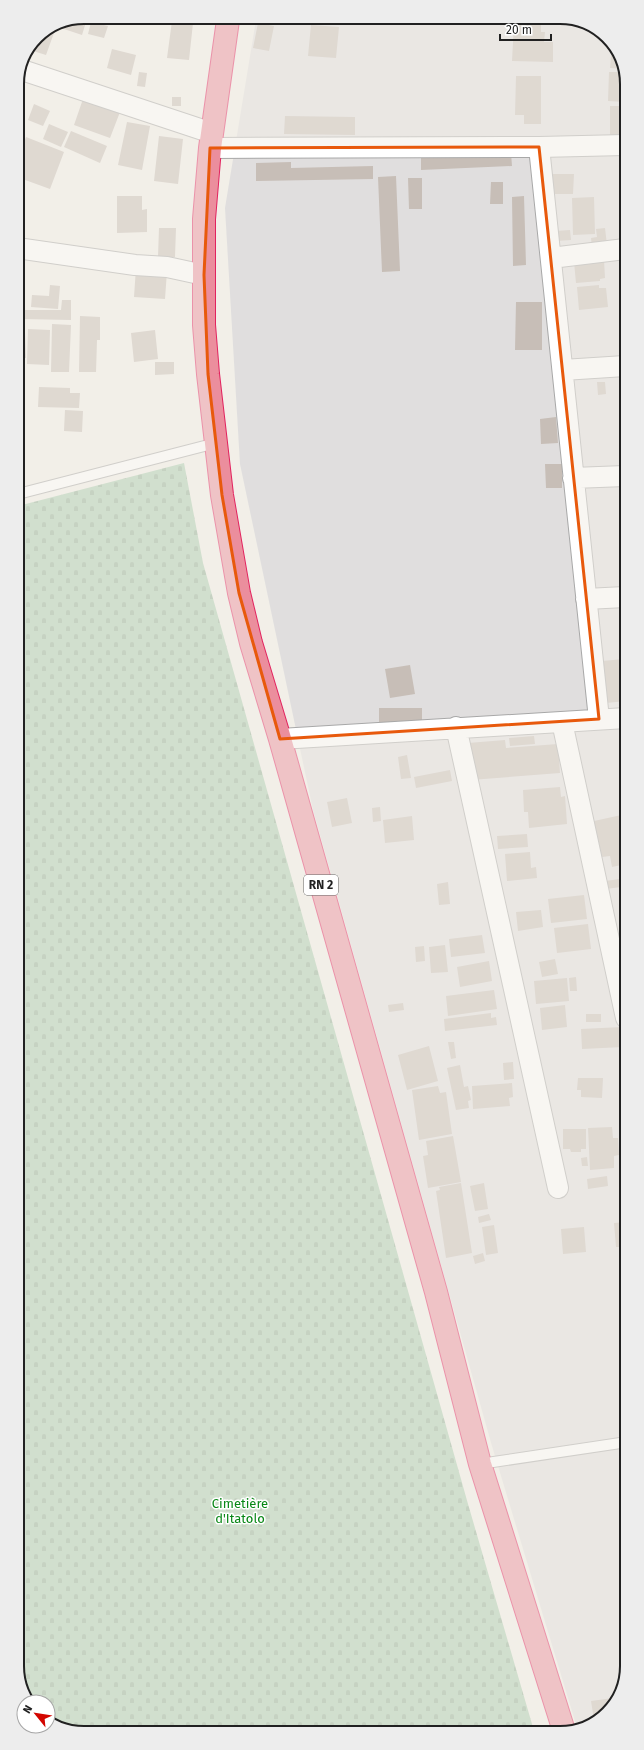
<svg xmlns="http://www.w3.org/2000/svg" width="644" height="1750" viewBox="0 0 644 1750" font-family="'Fira Sans',sans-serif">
<defs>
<pattern id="cemetery-stones" width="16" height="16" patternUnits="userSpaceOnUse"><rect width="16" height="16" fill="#a8ccaf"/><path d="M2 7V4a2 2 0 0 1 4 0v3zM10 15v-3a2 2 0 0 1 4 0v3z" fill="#90af96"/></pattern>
</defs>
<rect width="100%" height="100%" fill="#f2efe8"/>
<path fill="#e0dede" d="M565,17L604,33L625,66L627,1667L613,1707L578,1731L492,1446L313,810L240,464L225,208L256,20Z"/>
<path fill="url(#cemetery-stones)" d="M184,463L203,563L468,1504L534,1731L79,1733L48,1721V1702H31L19,1684L18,506Z"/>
<path fill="#c7beb7" d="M172,21L193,23L189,60L167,58Z
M63,22H86L82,35L61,28Z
M91,22L108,26L104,38L88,34Z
M258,23L274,26L269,51L253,48Z
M514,23L541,24V32H545L544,42H553V62L512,61Z
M311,25L339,27L336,58L308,56Z
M49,28L55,30L46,55L30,50L37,36Z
M612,45L625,66V69L610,68Z
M112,49L136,55L131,75L107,68Z
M139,72L147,73L145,87L137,86Z
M609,72H625V102L608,101Z
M516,76H541V124H524V115H515Z
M172,97H181V106H172Z
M83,99L120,112L110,138L74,125Z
M34,104L50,111L43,126L28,120Z
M610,106H625V135H610Z
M285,116L355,117V135L284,134Z
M127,122L150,126L142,170L118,165Z
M49,124L68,132L61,147L43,139Z
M71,131L107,146L100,163L64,147Z
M159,136L183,139L178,184L154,181Z
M26,137L64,152L50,189L17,177V161Z
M511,153L512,166L421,170V156Z
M291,162V168L373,166V179L256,181V163Z
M549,174H574L573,194H549Z
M396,176L400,271L382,272L378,177Z
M408,178H422V209H409Z
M491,182H503V204H490Z
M117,196H142V210L147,209V232L117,233Z
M524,196L526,265L513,266L512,197Z
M594,197L595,234L573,235L572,198Z
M159,228H176L175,257H158Z
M605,228L607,245L592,247L591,238L597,237L596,229Z
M570,230L571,240L556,241L555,231Z
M604,260L605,278L600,279V281L576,283L574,262Z
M136,268L167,271L165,299L134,297Z
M50,285L60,286L58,309L31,307L32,295L49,296Z
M599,285V288H606L608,307L579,310L577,287Z
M62,300H71V320L22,319V310H61Z
M516,302H542V350H515Z
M80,316L100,317V340H97L96,372H79Z
M52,324L71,325L69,372H51Z
M28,329L50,330L49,365L27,364Z
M155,330L158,359L134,362L131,333Z
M19,332H25L26,358H20Z
M155,362H174V374L155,375Z
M597,382H605L606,394L598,395Z
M39,387L70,388V393H80L79,408L38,407Z
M65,410L83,411L82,432L64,431Z
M556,417L558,443L541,444L540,419Z
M545,464H562V488H546Z
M624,659L626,701L606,703L602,661Z
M410,665L415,694L390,698L385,669Z
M379,708H422V722H379Z
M534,736L535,744L510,746L509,738Z
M505,740L506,748L558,744L560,773L471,780L468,743Z
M407,755L411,778L401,779L398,757Z
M450,770L452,781L416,788L414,777Z
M560,787L561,797L565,796L567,824L529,828L528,812H524L523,790Z
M347,798L352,823L332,827L327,802Z
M380,807L381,821L373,822L372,808Z
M626,814V845H624L626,864L612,867L610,856L602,857L594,821Z
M412,816L414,840L385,843L383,820Z
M527,834L528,847L498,849L497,836Z
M530,852L531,868L536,867L537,878L507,881L505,854Z
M620,879L621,887L606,889L605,881Z
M448,882L450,904L439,905L437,884Z
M584,895L587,919L551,923L548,899Z
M541,910L543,927L518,931L516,912Z
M588,924L591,949L557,953L554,928Z
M482,935L485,953L451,957L449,939Z
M445,945L448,972L431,973L429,947Z
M424,946L425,961L416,962L415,947Z
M555,959L558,974L542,977L539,962Z
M489,961L492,981L460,987L457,967Z
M576,977L577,991H570L569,978Z
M567,978L569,1001L536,1004L534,981Z
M494,990L497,1009L448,1016L446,996Z
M403,1003L404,1010L389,1012L388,1005Z
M565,1005L567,1027L542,1030L540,1008Z
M491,1013V1018L496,1017L497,1025L445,1031L444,1019Z
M586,1014H601V1022H586Z
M622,1027L623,1047L582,1049L581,1029Z
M448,1042H454L456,1058L451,1059Z
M429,1046L438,1081L407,1090L398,1055Z
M513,1062L514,1079L504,1080L503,1063Z
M460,1065L464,1087L468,1086L471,1100L468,1101L469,1108L456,1110L447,1068Z
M578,1078H603L602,1098L581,1097V1090H577Z
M512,1083L513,1097L509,1098L510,1106L473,1109L472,1086Z
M438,1086L440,1093L446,1092L452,1134L419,1140L412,1090Z
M612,1127L613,1138H618L619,1155L614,1156V1168L590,1170L588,1128Z
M563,1129H586V1149H581V1152H571L570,1149H563Z
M453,1136L461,1182L428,1188L423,1156L428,1155L426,1141Z
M587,1157L588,1166H582L581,1158Z
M607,1176L608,1186L588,1189L587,1179Z
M461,1183L472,1253L446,1258L436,1191L440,1190L439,1187Z
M484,1183L488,1209L475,1211L470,1186Z
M489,1214L491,1220L479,1223L478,1217Z
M626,1222V1247H616L614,1223Z
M494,1225L498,1253L486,1255L482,1227Z
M584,1227L586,1252L563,1254L561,1229Z
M483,1253L485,1261L475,1264L473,1256Z
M613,1698V1707L594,1720L591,1701Z"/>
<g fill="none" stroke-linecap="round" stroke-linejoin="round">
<defs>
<path id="lane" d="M18,494L216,443
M480,1464L627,1442"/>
<path id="street" d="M22,70L212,133
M539,147L599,719
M210,148L539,147L625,145
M17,248L135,265L167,267L204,275
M551,258L625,249
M563,370L625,366
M573,478L625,476
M586,599L625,597
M562,722L626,1018
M456,727L558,1188
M280,739L626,718"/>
<path id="highway" d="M228,20L210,148L204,219V325L208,374L222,495L239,593L251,643L280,739L436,1292L480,1464L564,1731"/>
</defs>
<use href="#lane" stroke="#a8a8a8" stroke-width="12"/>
<use href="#street" stroke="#a8a8a8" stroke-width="22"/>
<use href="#highway" stroke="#e2235f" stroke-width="24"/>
<use href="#lane" stroke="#fff" stroke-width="10"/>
<use href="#street" stroke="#fff" stroke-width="20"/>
<use href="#highway" stroke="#eb8e9d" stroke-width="22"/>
</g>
<path d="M0 0H644V1750H0ZM539,147L599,719L280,739L239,593L222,495L208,374L204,275L210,148Z" fill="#f2efe8" fill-opacity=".55" fill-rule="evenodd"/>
<path fill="none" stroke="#e8590c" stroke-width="3" stroke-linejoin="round" d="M539,147L599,719L280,739L239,593L222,495L208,374L204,275L210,148Z"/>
<g text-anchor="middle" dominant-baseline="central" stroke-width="3" stroke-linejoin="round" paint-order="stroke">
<rect fill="#fff" stroke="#646464" stroke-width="1" x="304" y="875" width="34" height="20" rx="3"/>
<g font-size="12" font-weight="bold" fill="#212121">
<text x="321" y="885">RN 2</text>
</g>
<g font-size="13" fill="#088716" stroke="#fff">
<text x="240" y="1503">Cimetière<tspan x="240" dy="15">d'Itatolo</tspan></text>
</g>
</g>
<path d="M0 0H644V1750H0ZM84 24H560A60 60 0 0 1 620 84V1666A60 60 0 0 1 560 1726H84A60 60 0 0 1 24 1666V84A60 60 0 0 1 84 24Z" fill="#ededed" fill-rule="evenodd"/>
<path fill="none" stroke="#212121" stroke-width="2" d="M84 24H560A60 60 0 0 1 620 84V1666A60 60 0 0 1 560 1726H84A60 60 0 0 1 24 1666V84A60 60 0 0 1 84 24Z"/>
<g transform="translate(36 1714) rotate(300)"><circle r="19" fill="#ffffff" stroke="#a6a6a6"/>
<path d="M0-3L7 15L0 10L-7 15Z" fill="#d30600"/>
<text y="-6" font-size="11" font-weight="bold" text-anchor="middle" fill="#212121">N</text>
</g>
<path d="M500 34v6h51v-6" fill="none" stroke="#212121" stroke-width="2"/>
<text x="506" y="34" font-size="12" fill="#212121" stroke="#ffffff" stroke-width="3" paint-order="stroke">20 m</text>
</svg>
